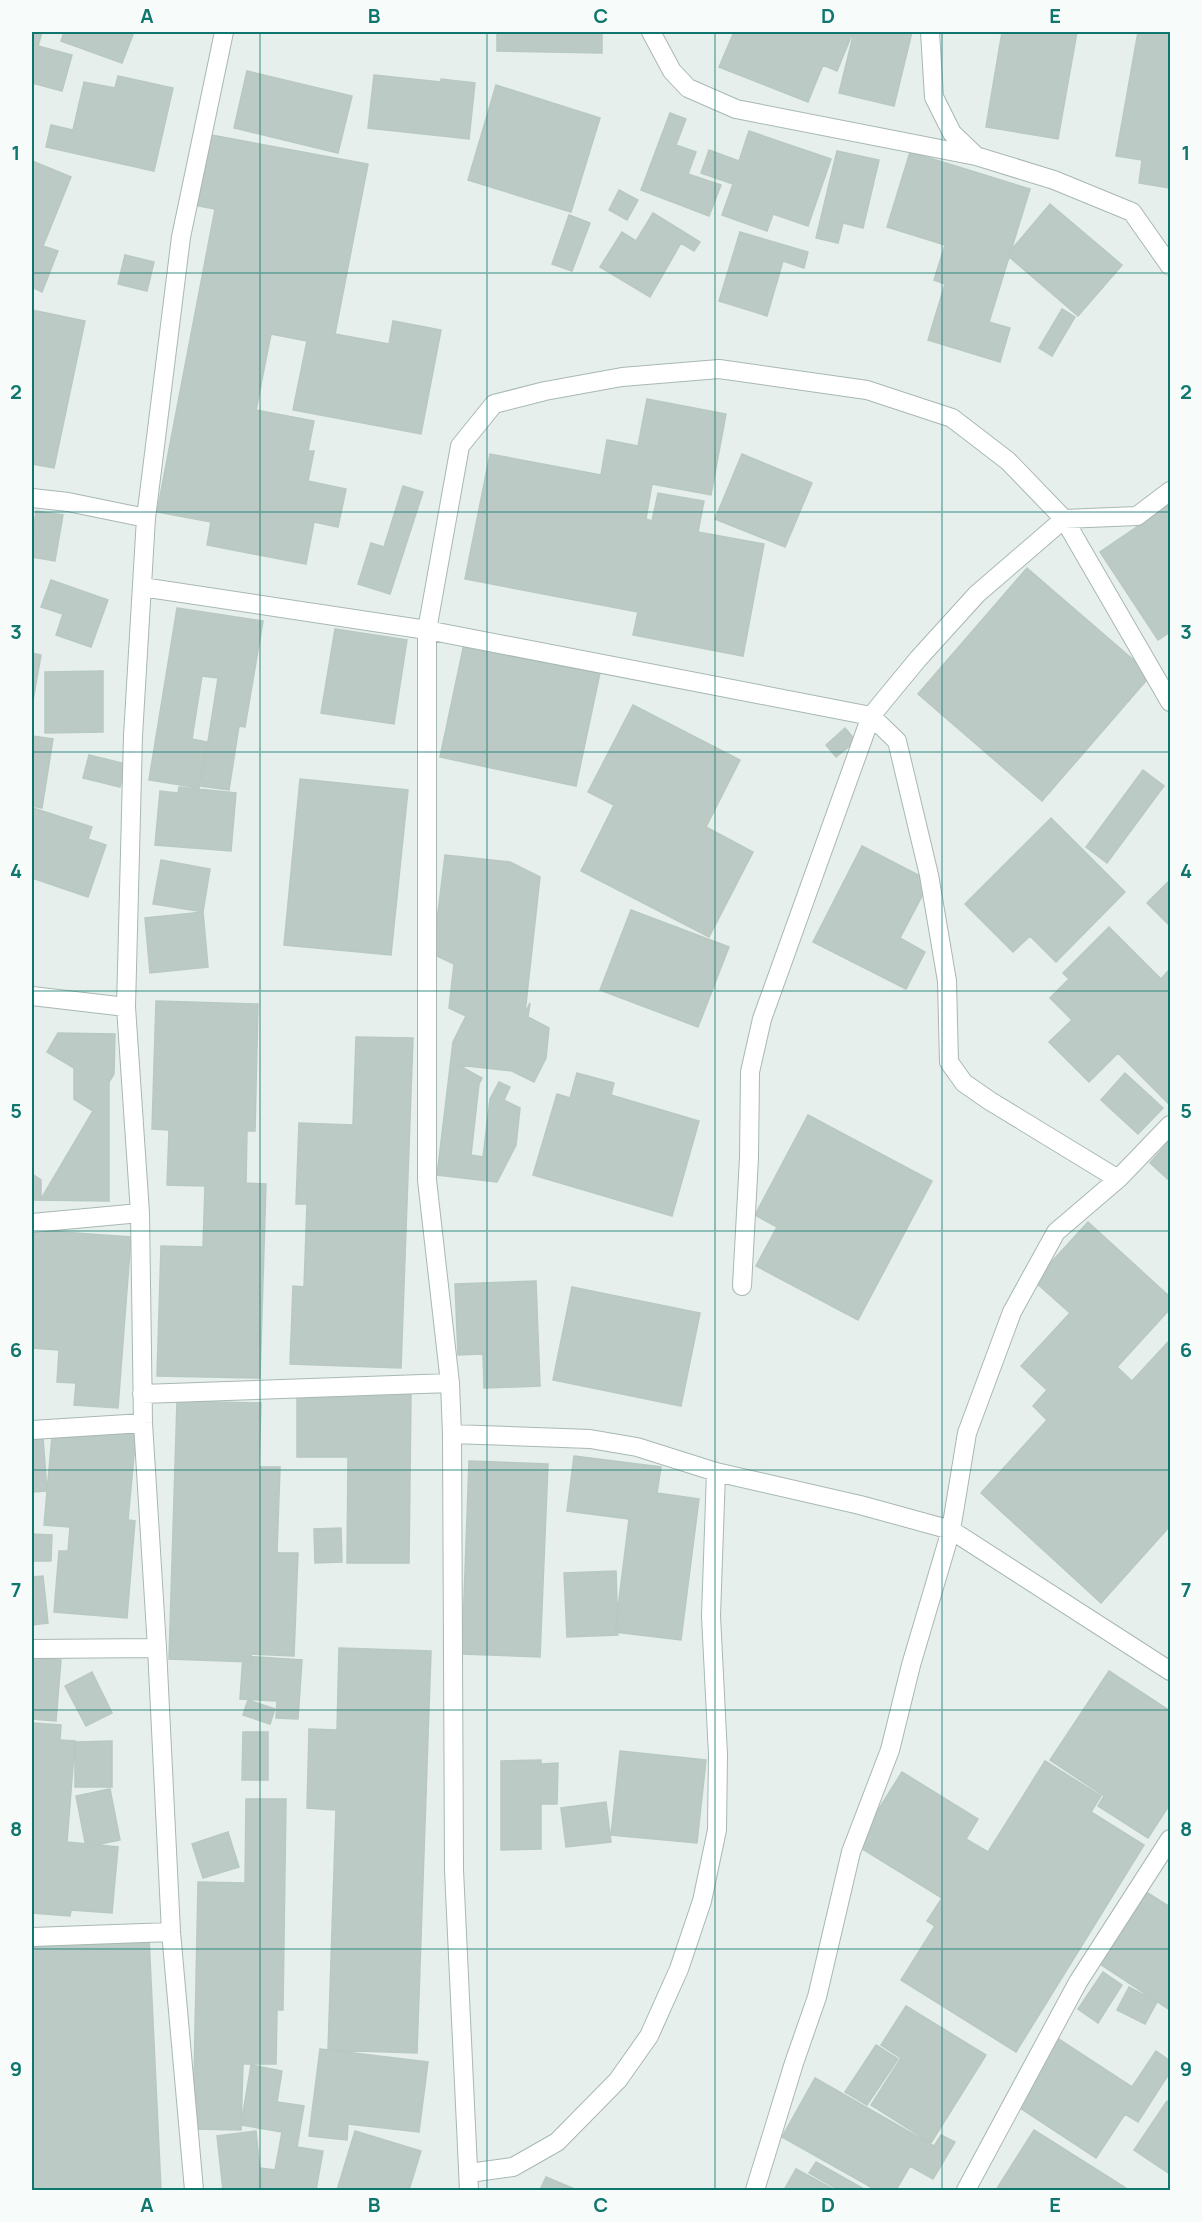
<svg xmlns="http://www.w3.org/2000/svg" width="1202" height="2222" viewBox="0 0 1202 2222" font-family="Manrope,sans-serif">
<rect width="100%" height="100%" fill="#e6efeb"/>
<path fill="#bbcac4" stroke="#b8c9c2" stroke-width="1.5" d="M32,32H42L38,46L72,55L62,91L32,83Z
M64,32H134L122,63L61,41Z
M497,32H602V53L497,51Z
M734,32H853L837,71L823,65L808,102L719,67Z
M854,32H912L894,106L839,93Z
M1002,32H1077L1058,139L986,127Z
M1138,32H1170V188L1139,183L1142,160L1116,156Z
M247,71L352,96L338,153L234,128Z
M374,75L441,82V79L475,83L469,139L368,128Z
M118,76L173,88L154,171L46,147L51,125L73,130L84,82L115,88Z
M496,85L600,118L571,212L468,180Z
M670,113L686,119L676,145L696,152L688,174L721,185L709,216L641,190Z
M749,131L831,159L808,226L773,214L767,231L722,215L733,184L701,173L709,150L739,161Z
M206,134L368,164L335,334L389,344L393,321L441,330L421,434L293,410L307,341L271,334L256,410L314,421L308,451H314L308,481L346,489L338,527L314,522L306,564L207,545L211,522L157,512L215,209L193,205Z
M837,151L879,160L863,228L843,223L838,243L816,238Z
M910,152L1030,189L989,322L1010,328L1000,362L928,340L945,284L934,280L945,245L887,227Z
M32,161L71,177L43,246L58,251L42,292L32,287Z
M619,190L638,200L627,220L609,210Z
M1050,204L1122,265L1078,316L1007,255Z
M653,213L700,242L694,251L681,243L650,297L600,267L622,232L636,241Z
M569,215L590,223L572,271L552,264Z
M740,232L808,252L804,268L783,261L767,316L719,301Z
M125,255L154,262L147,291L118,284Z
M1062,309L1075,317L1052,356L1039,348Z
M32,310L85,321L54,468L32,464Z
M647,399L726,414L711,495L652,484L646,519L652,521L658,493L704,501L698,532L764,544L743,656L633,635L638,612L465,579L490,454L601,475L607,440L638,446Z
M742,454L812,483L785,547L715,519Z
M403,486L423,492L390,594L358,584L371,543L384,547Z
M1169,505L1170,508V632L1158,640L1100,552Z
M36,511L63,515L55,561L32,557V541Z
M1027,568L1151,675L1042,801L918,694Z
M51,580L108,600L91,647L56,635L63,614L41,607Z
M177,608L263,621L245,727L239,726L229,790L201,786L218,678L202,676L192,739L207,742L199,788L149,780Z
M335,629L407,640L394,724L321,713Z
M464,644L600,673L576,786L440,757Z
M32,653L41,655L32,706Z
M103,671V732L45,733V672Z
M633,705L740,760L706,827L753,852L709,937L581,871L614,805L588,792Z
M845,728L856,741L836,757L826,745Z
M32,736L53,739L42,808L32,806Z
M89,755L126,764L120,787L83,778Z
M1143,770L1164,786L1107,863L1086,847Z
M300,779L408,790L391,955L284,945Z
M179,787L236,793L231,851L155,845L160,791L178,793Z
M33,808L92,827L88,839L106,845L88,897L32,878Z
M1051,818L1125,892L1056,962L1030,936L1013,952L965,904Z
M862,846L930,881L900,938L925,952L906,989L813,942Z
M445,855L510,862L540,877L525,1013L530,1003L528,1017L549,1028L546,1058L534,1082L512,1071L458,1065L482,1078L479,1084L471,1155L483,1157L490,1099L499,1082L510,1087L504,1100L520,1108L516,1145L497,1182L437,1175L453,1042L466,1016L449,1008L454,964L433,954Z
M161,860L210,869L203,912L153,904Z
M1170,880V926L1147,903Z
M631,910L729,947L698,1027L600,990Z
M203,912L208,967L150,973L145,918Z
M1109,927L1161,979L1170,969V1100L1168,1103L1118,1053L1089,1082L1049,1042L1072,1020L1050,998L1069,979L1063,973Z
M156,1001L258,1004L255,1131H247L246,1183L266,1184L260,1378L157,1376L161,1246L203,1247L205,1186L167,1185L169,1130L152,1129Z
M58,1033L115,1034L114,1074L109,1082V1201L32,1200V1174L41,1180V1199L93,1111L74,1099V1068L47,1052Z
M356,1037L413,1038L401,1368L290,1364L293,1286L304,1287L307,1204H296L299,1123L353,1125Z
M577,1073L614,1083L611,1095L699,1121L672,1216L533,1175L557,1094L570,1098Z
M1125,1073L1163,1108L1138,1134L1101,1100Z
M808,1115L932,1181L858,1320L756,1266L777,1227L755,1215Z
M1170,1140V1181L1150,1163Z
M1088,1222L1170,1297V1309L1117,1367L1132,1381L1170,1340V1526L1101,1603L981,1493L1047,1420L1033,1406L1047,1390L1021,1366L1070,1313L1034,1281Z
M34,1230L131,1237L118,1408L74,1405L76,1383L57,1382L59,1350L32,1348V1263Z
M536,1281L540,1386L484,1388L483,1354L458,1355L455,1284Z
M572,1287L700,1313L681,1406L553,1380Z
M297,1392L411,1393L409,1563H347L348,1457H297Z
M177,1401L261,1403L259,1467H280L277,1553H298L294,1656L251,1654V1662L169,1659Z
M81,1430L136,1434L128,1520L135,1521L127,1618L54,1612L59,1551H68L70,1527L44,1525L52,1436L80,1438Z
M43,1438L47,1491L32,1492V1439Z
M574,1456L661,1467L657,1493L699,1499L681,1640L615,1632L629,1519L567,1511Z
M469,1461L548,1464L540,1657L462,1654Z
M341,1528L342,1562L315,1563L314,1529Z
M32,1534L52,1535L51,1561H32Z
M616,1571L618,1635L567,1637L564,1573Z
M43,1576L48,1623L32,1625V1577Z
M339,1648L431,1651L417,2053L328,2050L336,1810L307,1808L309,1729L337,1730Z
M243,1656L302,1660L298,1719L276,1718L277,1701L240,1699Z
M32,1658L61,1660L56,1721L32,1719Z
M1109,1671L1170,1711V1804L1148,1838L1098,1806L1104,1796L1050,1760Z
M92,1672L112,1713L86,1726L65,1686Z
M248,1700L275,1709L270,1724L243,1715Z
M32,1723L61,1725L60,1740L75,1741L67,1842L118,1847L112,1913L71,1910L70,1916L32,1913Z
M243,1732H268V1780H242Z
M112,1741V1787H75V1742Z
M620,1751L706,1760L697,1843L611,1835Z
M541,1760V1764L558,1763L557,1804H541V1849L501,1850V1761Z
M1045,1761L1101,1796L1091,1812L1144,1845L1016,2052L901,1980L935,1926L927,1921L942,1898L856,1845L902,1772L978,1819L966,1839L988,1852Z
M110,1789L120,1840L86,1847L76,1796Z
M246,1799H286L283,2010H277L276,2064H243L241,2130L193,2129L198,1882L245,1883Z
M606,1802L611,1842L566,1847L561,1808Z
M228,1832L239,1867L203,1878L192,1844Z
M1143,1890L1170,1907V2010L1097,1962Z
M149,1937L161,2190H32V1943Z
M1103,1972L1122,1985L1098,2023L1078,2009Z
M1129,1987L1157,2002L1145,2024L1117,2010Z
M906,2006L986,2055L931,2143L871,2105L901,2058L881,2045Z
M1057,2038L1132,2087L1156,2051L1170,2061V2072L1138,2122L1125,2114L1096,2158L1014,2104Z
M876,2045L898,2059L867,2105L845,2092Z
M320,2049L428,2062L419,2132L348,2124L347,2140L309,2136Z
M251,2065L282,2071L277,2102L304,2106L297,2147L323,2151L316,2190H257L261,2168L275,2170L282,2132L241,2125Z
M815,2078L934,2146L941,2135L955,2142L933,2179L910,2166L896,2190H876L782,2137Z
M1167,2101L1170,2103V2174L1134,2150Z
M1034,2130L1129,2190H996Z
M256,2131L262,2190H223L217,2136Z
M355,2131L421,2151L409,2190H337Z
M816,2162L862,2188L860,2190H839L809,2173Z
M796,2169L835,2190H784Z
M546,2177L577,2190H540Z"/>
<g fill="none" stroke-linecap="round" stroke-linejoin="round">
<defs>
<path id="minor" d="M651,32L672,71L688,88L736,109L976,156
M930,32L934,97L952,133L976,156L1054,180L1132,212L1170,266
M32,498L68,502L146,518
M142,587L427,630L871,716L897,741L929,875L947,981L949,1062L964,1083L990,1101L1118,1179
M32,996L126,1007
M32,1223L140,1213
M742,1286L749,1158L750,1072L762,1019L871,716L918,659L977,594L1064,519L1137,516L1170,491
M142,1394L450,1383
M32,1430L143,1423
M452,1434L590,1439L637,1447L716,1472L860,1505L951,1530L1170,1671
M32,1649L157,1648
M32,1937L171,1932
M469,2173L513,2167L557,2142L618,2080L649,2036L679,1969L702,1901L717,1830L718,1755L711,1616L716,1472
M194,2190L171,1932L157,1648L143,1423L140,1213L126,1007L133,736L146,518L181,237L224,32
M469,2190L454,1870L452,1434L450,1383L427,1180V630L460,446L494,404L545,391L622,377L719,369L867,390L952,418L1008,461L1064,519L1170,702
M755,2190L794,2063L817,1997L851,1852L890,1750L911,1665L951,1530L967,1433L1012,1312L1056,1232L1118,1179L1170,1125
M966,2190L1078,1982L1170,1839"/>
</defs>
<use href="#minor" stroke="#a8b8b2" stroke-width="20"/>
<use href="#minor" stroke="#fff" stroke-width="18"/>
</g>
<path fill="none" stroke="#0f766e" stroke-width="1.5" stroke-opacity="0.55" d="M260,32V2190M487,32V2190M715,32V2190M942,32V2190M32,273H1170M32,512H1170M32,752H1170M32,991H1170M32,1231H1170M32,1470H1170M32,1710H1170M32,1949H1170"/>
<rect width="1202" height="2222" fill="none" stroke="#f7fbf9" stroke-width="66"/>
<rect x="33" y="33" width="1136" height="2156" fill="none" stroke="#0f766e" stroke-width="2"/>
<g font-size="20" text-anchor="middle" font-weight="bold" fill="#0f766e">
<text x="147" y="23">A</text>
<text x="374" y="23">B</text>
<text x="601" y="23">C</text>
<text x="828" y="23">D</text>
<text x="1055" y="23">E</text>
<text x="16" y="160">1</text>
<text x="1186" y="160">1</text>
<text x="16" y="399">2</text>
<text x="1186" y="399">2</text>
<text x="16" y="639">3</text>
<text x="1186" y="639">3</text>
<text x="16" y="878">4</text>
<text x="1186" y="878">4</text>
<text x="16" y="1118">5</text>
<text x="1186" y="1118">5</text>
<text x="16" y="1357">6</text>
<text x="1186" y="1357">6</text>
<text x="16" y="1597">7</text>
<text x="1186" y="1597">7</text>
<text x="16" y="1836">8</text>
<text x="1186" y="1836">8</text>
<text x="16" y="2076">9</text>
<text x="1186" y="2076">9</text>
<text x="147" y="2212">A</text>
<text x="374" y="2212">B</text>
<text x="601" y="2212">C</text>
<text x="828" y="2212">D</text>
<text x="1055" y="2212">E</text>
</g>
</svg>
